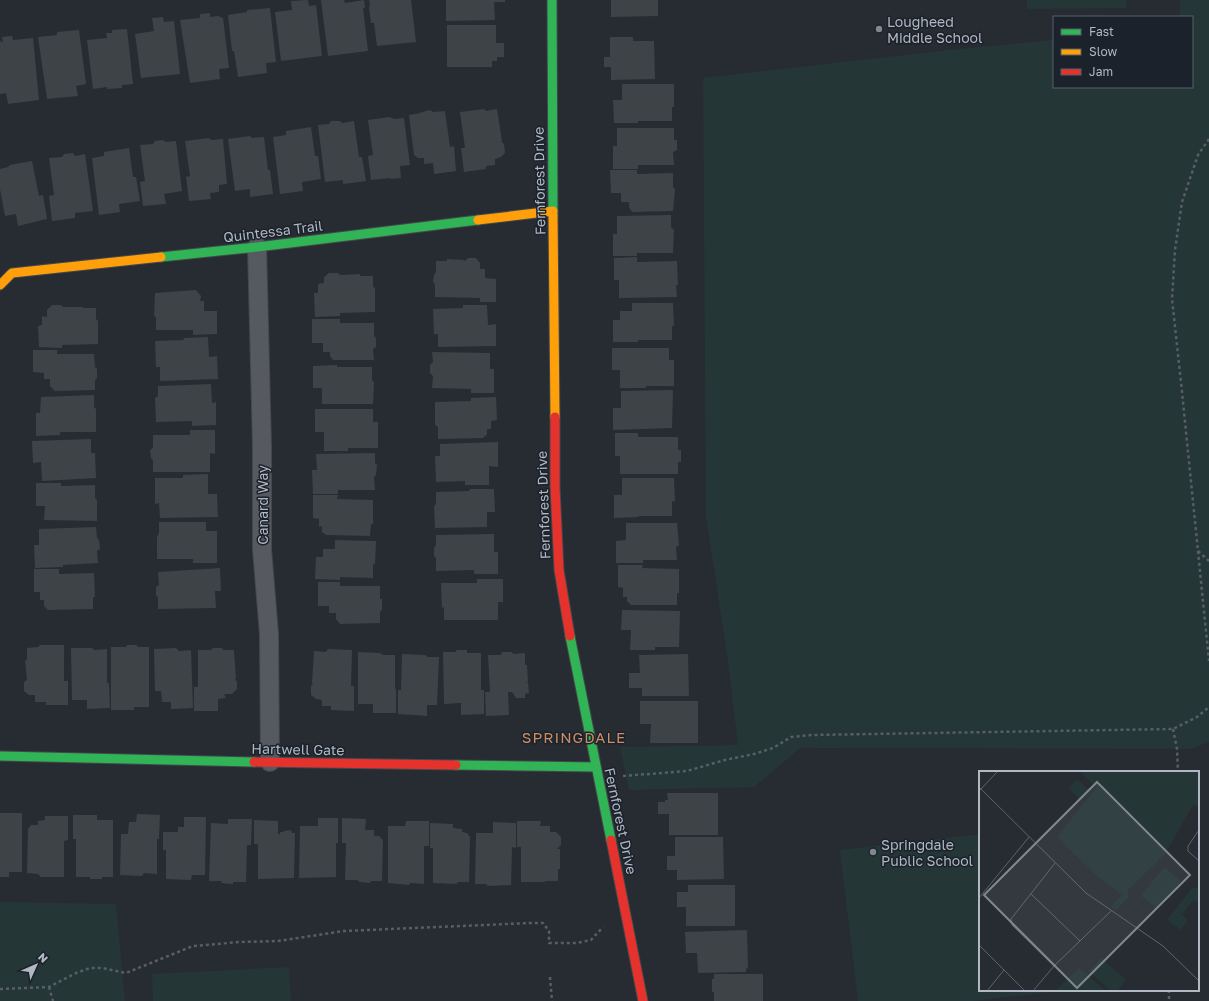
<svg xmlns="http://www.w3.org/2000/svg" width="1209" height="1001" viewBox="0 0 1209 1001" font-family="'Golos Text',sans-serif">
<rect width="100%" height="100%" fill="#262c32"/>
<path fill="#253637" d="M1027,0H1126V8L1027,9Z
M1180,0H1209V742L1191,749L800,748L754,787L629,790L620,747L738,745L727,654L706,516L703,78L949,50L1054,40V87H1192V17H1180Z
M980,834V990H1069L973,1001H858L840,850Z
M0,902L116,904L125,1001H0Z
M289,967L291,1001H153L152,974Z"/>
<path fill="#3e4348" d="M308,0L309,6L316,5L322,56L281,61L275,12L292,10L291,1Z
M321,0H344L345,3L364,0L365,8H363L368,51L328,56Z
M369,0H411L416,42L377,46L374,23H371L369,7L370,6Z
M446,0H505V2H494L495,20L446,21Z
M611,0H658V16L611,17Z
M270,8L276,62L266,63L267,73L238,77L234,51H232L228,15L247,12V10Z
M210,13V17L218,16L223,18L229,68L219,69L220,79L190,83L180,20L200,18V14Z
M163,17L164,22L174,21L180,74L141,78L135,34L154,31L152,18Z
M447,25H496V43H504V57H497V61H492V67H447Z
M127,29L133,84L122,85V88L107,89V87L93,89L87,40L107,38L106,33H112V30Z
M79,30L86,84L76,86L78,96L47,99L38,37L57,35V32Z
M12,36L13,40L33,38L39,100L8,104L6,93L0,94V41L3,42L2,37Z
M610,37H633V41H654L655,79L611,80V67H604V57H610Z
M622,84H674V107H672V121H638V123H614L613,100H622Z
M484,109L486,111L497,109L502,141H501L504,144L505,153L501,157L495,159V165L486,166V169L464,172L461,148H465L460,112Z
M430,110L433,112L445,111L450,147L454,146L456,171L434,174L433,163L424,164V158H418L414,155L409,115L420,113L422,112Z
M390,117L394,119L404,118L410,165L400,166L401,178L390,179V178L371,180L368,156L373,155L368,120Z
M331,121H340L342,123L354,121L359,157H362L366,181L343,184V180L325,182L318,125L329,124Z
M311,127L315,156H318L321,179L302,182L303,191L280,194L273,137L286,135V131Z
M617,128H674V140H677V150L673,152L674,165H638V169H613V146H617Z
M250,136L252,138L264,137L268,170H270L273,194L250,197V189L235,191L228,139Z
M209,138L211,140L223,139L227,184L219,185V192L210,193L211,199L189,201L186,177L190,176L185,141Z
M163,140L166,142L176,141L182,191L164,194L166,204L143,206L140,182L145,181L140,145L153,144L155,141Z
M129,148L133,177H136L140,201L119,204L120,212L99,215L92,158L104,156V152Z
M73,153L75,156L85,154L93,211L75,213V218L52,221L49,196L54,195L49,158L62,157L64,154Z
M32,161L39,196L43,195L47,219L18,226L16,214L5,216L0,189V169L8,167L10,165Z
M610,170H637V174L673,173V187L675,189L673,211L632,212L629,207V202H621V193H611Z
M671,215V227L674,230L673,253H637V256H613V234H617V216Z
M637,257V262L677,261L678,285H676L677,297L619,298V280H614V258Z
M468,258H476L480,263V269H485V278L496,279V302H480V298L435,297V284L433,282L434,275L436,272V261H447V259L464,260L465,261Z
M329,273H338L340,275L360,274V276H373V287L375,288V312L340,313V316L315,317L314,293H318V284L324,283V277Z
M196,290L201,296L200,301H204V311H217V334L193,335V330H156V317L154,316L155,293Z
M632,303H673L674,326H672V340H638V342H613V320H620V311H632Z
M52,305H61L63,307H83V308H96V319L98,321V344L62,345V348L39,347L38,326L42,325V316L47,317V310Z
M463,305H487L488,325L496,324V346L438,347V334H434L433,309L463,308Z
M312,319H340V323H374V336L376,338V347L373,349L374,360H333L330,356V352H323V343H312Z
M208,337L209,357L217,356L218,379L160,381V367H156L155,341L184,340L183,338Z
M612,348H669V360H674V386H646V388H620V370H612Z
M33,350H57V354H94L95,367L97,369V378L95,380V390L55,391L50,386V379H44V373L33,372Z
M432,352L490,353V369H494V393H471V389L432,388L433,376L430,373V365L433,362Z
M337,365V367H372V380L374,382L373,404H322V388H313V366Z
M211,384L212,403L216,402V425L192,426V421L156,422L155,398L158,396V386Z
M673,390L672,428L613,430V408H621V391Z
M94,395V407L96,409V432H60V435L36,436V413H40L41,397Z
M496,397L497,420L491,421V429H487V434L483,438L438,439V427L435,425V402L471,401V398Z
M315,409H373V422H378V448H348V451H324V432H315Z
M190,430H215V454L210,453V472H153V460L151,458L150,450L153,448V435H190Z
M615,433H638V437H678V450H681V462H678V474H620V456H615Z
M91,439V453H95L96,478L42,481L41,462L33,463L32,441Z
M498,442V467L489,466V485H465V481L436,482L435,456H440V444Z
M375,453V463L377,465L376,475L374,477L375,490H338V494H313L312,470H317L316,454Z
M208,474V494H217L218,517L160,518L159,503L155,504V478H183V475Z
M622,478H674L675,502L672,501V516H638L639,517L614,518V495H622Z
M36,483H61V486L95,485V498L97,500V521L44,520L45,506H36Z
M470,489H494L495,512H487V527L435,528L434,506L436,504V492L469,491Z
M313,495H338L337,499L373,500V524H371L370,536L326,535L322,532V526L319,527V519L313,518Z
M159,522H206V531H217V563H193V559H157V537L159,533Z
M626,523H677L679,545L676,547L677,560H643V563H616V541L626,540Z
M96,527L97,538L99,540L100,549L97,551L98,563L63,565V567L35,568L34,545H39V529Z
M494,534V552H498V574H474V570L436,571V558L434,556V548L436,545V535Z
M335,540L376,541L375,564H373V578L340,577V580L315,579L316,557H323V549H335Z
M618,565H643L642,568L679,569V593H677V605H631L627,601V597H623V588L618,587Z
M220,568L221,591H215L216,608L158,609V598L156,595V587L159,585L158,572Z
M34,569H59V574L94,573L95,597H93V609L48,610L44,606V600H40V592H34Z
M477,579H503V602H498V620H444V607L442,608L441,583H477Z
M318,582H340V586H380V599H382V610L380,612V623L340,624L336,619V613H329V606H318Z
M622,610L680,611L679,647H655V650H630L631,630H621Z
M40,645H64V681H68V705H46V702H35V695H29L24,691V682L27,680L25,660H27V648L38,647Z
M127,645H136L138,647H149V707H134V710H111V647H126Z
M71,648H92L94,650L107,649V683H109L110,708L87,709V700H72Z
M176,648L179,651L191,650L193,708L171,709V702H162L161,691H155L154,649Z
M213,648H222L223,650H234L236,678L235,679L237,682V689L232,694H224L226,698L218,699V711H194V687H198V650H211Z
M328,649L352,650L351,686H354V711L331,710V706H322V700L316,699L311,695V686L313,684L312,683L314,651L326,652Z
M457,650H467V653H481V690H484V714L461,715V703L444,704L443,652H455Z
M358,652L380,653L383,655H395V689H396V713H373V704H358Z
M502,652H511L514,654L525,653V665H527L528,682L526,683H528L529,693L525,694V698H516L512,692H508L509,715L486,716L485,692H490L488,655H501Z
M402,654L425,655L428,657H439L437,705H427V716L398,714V690H401Z
M688,654L689,696H642V688H629V673H640L639,655Z
M640,701H698V743H650L651,724H640Z
M667,793H718V835H669V814H658V802H665V800H668Z
M0,813H22V872H9V877H0Z
M137,814L160,815L159,839H157V874L144,873L142,876L120,875L121,834H128L129,822H136Z
M73,815H97V820H113V877H102V879H90V877H76V839H73Z
M45,816H68V840L64,841V877H41L38,874L27,873L28,829L31,825H38V821L45,820Z
M184,817H206L205,875H192L191,880L166,879V850H163V832H178V827H184Z
M318,818H338V843H336V877L299,878L300,826H318Z
M342,818L366,819L365,830H374V836H379L383,840L382,881H371L370,883L360,882L357,880H345L346,843H342Z
M228,819H252L251,845H247L246,882H233V884L221,883L222,881H209L211,823L228,824Z
M254,820L278,821V834H280V832H283L284,831L291,830L292,833H295L294,878L258,879V844H254Z
M406,821H429V846H424V884L410,883L409,885L388,883V826H405Z
M517,821H541L540,826H550V832H556L561,837V845L557,849H560V869H558V881H546L544,882H521V847H517Z
M493,822L516,823V848L512,847L511,885L488,886L486,884H475L476,833H493Z
M430,823L453,824V828L462,829V832L467,833L470,837L469,882H458L456,884L433,883V848H430Z
M675,837H723L724,879L677,880V870H667V856H675Z
M688,885H735V926H686V907H677V892H688Z
M747,930L748,969L746,968V972L698,973L697,953H686L685,932Z
M714,974H763V1001H714V992H712V979H714Z"/>
<g fill="none" stroke-linecap="round" stroke-linejoin="round">
<defs>
<path id="street" d="M257,247L262,446V549L269,634L270,762"/>
<path id="fast" d="M552,0L553,215
M161,257L257,247L478,220
M570,636L611,840
M0,756L254,762
M456,765L596,767"/>
<path id="slow" d="M553,215L555,417
M478,220L553,211
M0,285L12,273L161,257"/>
<path id="jam" d="M555,417V487L559,570L570,636
M254,762L456,765
M611,840L643,1001"/>
</defs>
<use href="#street" stroke="#44484d" stroke-width="20"/>
<use href="#fast" stroke="#44484d" stroke-width="11"/>
<use href="#slow" stroke="#44484d" stroke-width="11"/>
<use href="#jam" stroke="#44484d" stroke-width="11"/>
<path stroke="#595e64" stroke-width="2.5" stroke-dasharray="3 3" stroke-linecap="butt" d="M1209,139L1198,155L1182,202L1175,250L1172,299L1181,382L1209,661
M1198,551L1209,561
M1173,729L1177,749L1178,772
M623,776L687,771L725,760L754,754L773,748L791,737L811,735L1173,729L1197,717L1209,707
M550,977L552,1001
M49,987L53,1001
M0,989L49,987L76,973L90,968H102L126,973L193,946L240,942L278,941L344,931L531,923H543L549,931V943H577L591,940L603,927
M1169,990V1001"/>
<use href="#street" stroke="#565a60" stroke-width="18"/>
<use href="#fast" stroke="#30b455" stroke-width="9"/>
<use href="#slow" stroke="#ff9f0a" stroke-width="9"/>
<use href="#jam" stroke="#e5322d" stroke-width="9"/>
</g>
<g fill="#808790" stroke="#1b222b" stroke-width="1.5">
<circle cx="879" cy="29" r="4"/>
<circle cx="873" cy="852" r="4"/>
</g>
<g text-anchor="middle" dominant-baseline="central" stroke-width="3" stroke-linejoin="round" paint-order="stroke">
<g font-size="14" fill="#b0b8c3" stroke="#1b222b" text-anchor="start">
<text x="887" y="21">Lougheed<tspan x="887" dy="16">Middle School</tspan></text>
<text x="881" y="844">Springdale<tspan x="881" dy="16">Public School</tspan></text>
</g>
<g font-size="14" fill="#b0b8c3" stroke="#1b222b">
<text transform="translate(539 181) rotate(-91)">Fernforest Drive</text>
<text transform="translate(273 231) rotate(-7)">Quintessa Trail</text>
<text transform="translate(262 505) rotate(-90)">Canard Way</text>
<text transform="translate(543 505) rotate(-92)">Fernforest Drive</text>
<text transform="translate(298 749) rotate(1)">Hartwell Gate</text>
<text transform="translate(621 821) rotate(78)">Fernforest Drive</text>
</g>
<g font-size="15" letter-spacing="1" fill="#cb8d63" stroke="#1b222b">
<text x="574" y="737">SPRINGDALE</text>
</g>
</g>
<g transform="translate(979 771)">
<rect width="220" height="220" fill="#262c32"/>
<path d="M101,0H220V36L214,34L186,83L149,119V127L137,139L132,136L143,124L119,106L78,66L117,17ZM98,8L111,20L102,29L89,17ZM185,96L202,110L179,138L162,125ZM214,116L220,117V132L214,129L203,144L209,149L202,159L188,149ZM122,187L147,209L138,220H132L110,200ZM100,197L127,220H76Z" fill="#253637"/>
<path fill="none" stroke="#5d646c" stroke-width="1" d="M0,16L107,122L184,175L220,210M0,20L19,0M220,59L209,75V80L220,90M52,123L101,170M0,127L50,66M0,174L46,220M75,195L33,154L32,148L76,92M8,220L25,199M54,220L75,195L132,140"/>
<path fill="#808790" fill-opacity="0.15" stroke="#808790" stroke-width="2" d="M118,11L211,104L98,217L5,124Z"/>
<rect width="220" height="220" fill="none" stroke="#b0b8c3" stroke-width="2"/>
</g>
<rect x="1053" y="16" width="140" height="72" fill="#1b222b" stroke="#575e68"/>
<rect x="1061" y="29" width="20" height="6" fill="#30b455" stroke="#575e68"/>
<text x="1089" y="36" font-size="12" fill="#b0b8c3">Fast</text>
<rect x="1061" y="49" width="20" height="6" fill="#ff9f0a" stroke="#575e68"/>
<text x="1089" y="56" font-size="12" fill="#b0b8c3">Slow</text>
<rect x="1061" y="69" width="20" height="6" fill="#e5322d" stroke="#575e68"/>
<text x="1089" y="76" font-size="12" fill="#b0b8c3">Jam</text>
<g transform="translate(36 965) rotate(45)" stroke="#1b222b" stroke-width="3" paint-order="stroke">
<path d="M0-3L7 15L0 10L-7 15Z" fill="#b0b8c3"/>
<text y="-6" font-size="11" font-weight="bold" text-anchor="middle" fill="#b0b8c3">N</text>
</g>
</svg>
